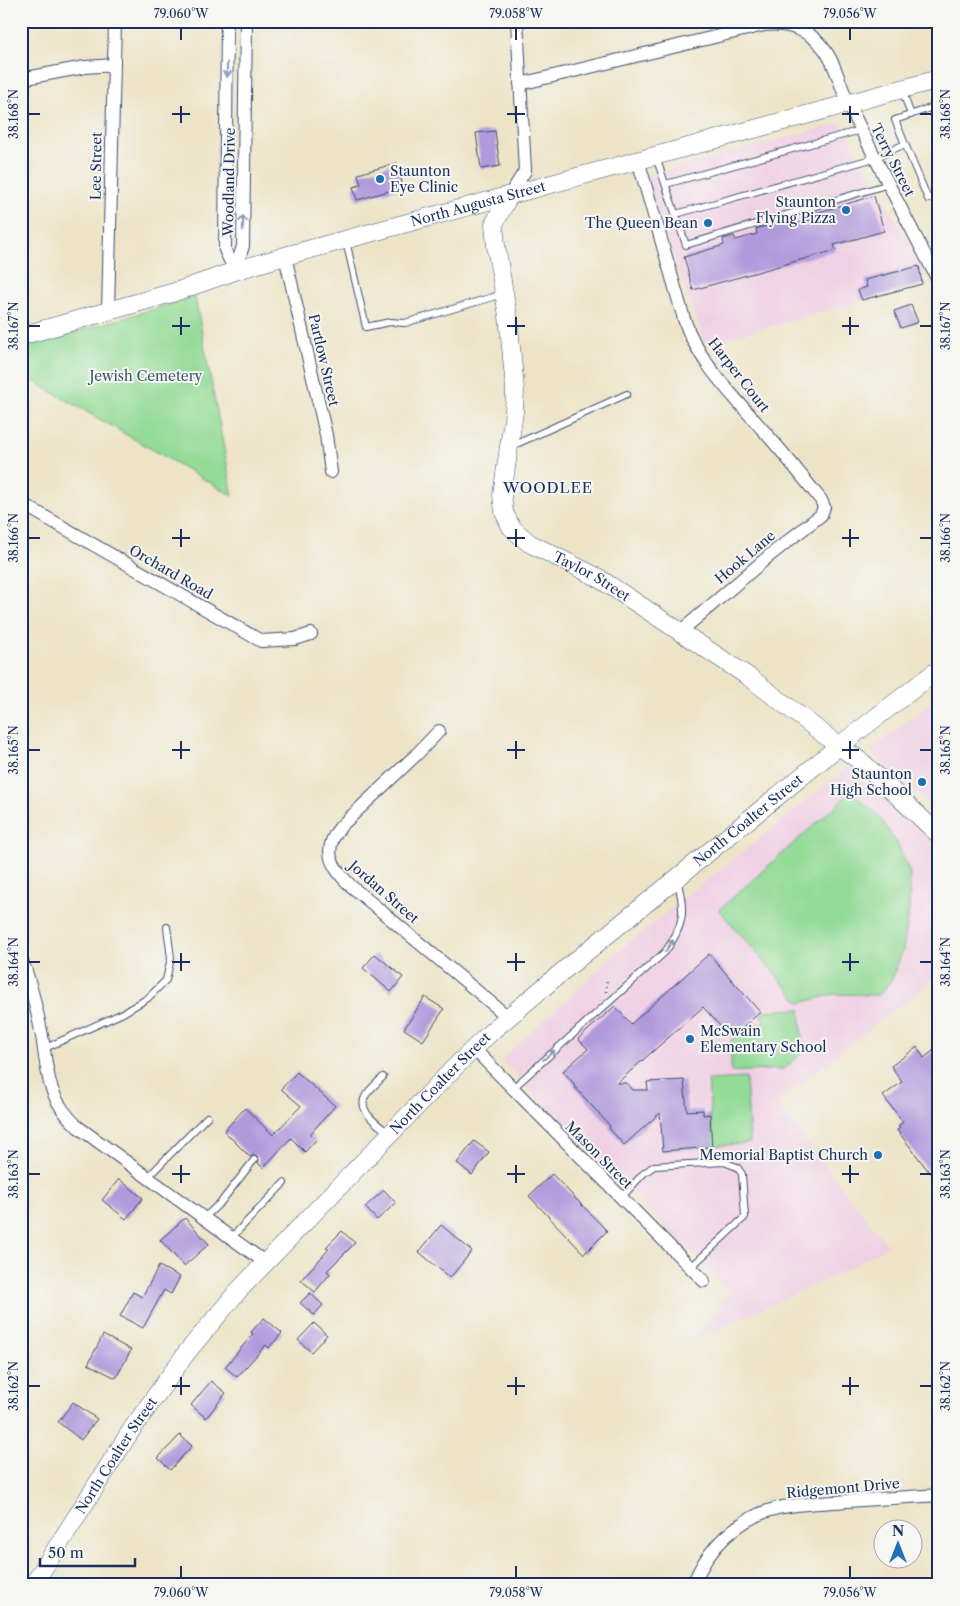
<svg xmlns="http://www.w3.org/2000/svg" width="960" height="1606" viewBox="0 0 960 1606" font-family="'Libre Caslon Text',serif">
<rect width="100%" height="100%" fill="#f6f6f2"/>
<filter id="ink" filterUnits="userSpaceOnUse"><feTurbulence type="fractalNoise" baseFrequency=".02" numOctaves="2"/><feDisplacementMap in="SourceGraphic" scale="10" xChannelSelector="R" yChannelSelector="G"/><feConvolveMatrix kernelMatrix="1 2 1 2 8 2 1 2 1" color-interpolation-filters="sRGB"/></filter>
<filter id="wash" filterUnits="userSpaceOnUse"><feTurbulence type="fractalNoise" baseFrequency=".0096" numOctaves="4" result="noise"/><feDisplacementMap in="SourceGraphic" scale="20" xChannelSelector="R" yChannelSelector="G"/><feGaussianBlur stdDeviation="1.12" result="paint"/><feColorMatrix in="noise" values="0 0 0 0 0 0 0 0 0 0 0 0 0 0 0 0 0 1.4 0 .05"/><feComposite in="paint" operator="in"/></filter>
<g filter="url(#wash)">
<rect width="100%" height="100%" fill="#ede4c8"/>
<path fill="#f0d0e4" d="M841,123L905,236L927,284L705,344L645,176Z
M939,696V814L870,751Z
M849,767L939,849V975L776,1102L888,1246L832,1277L693,1340L730,1292L501,1060L618,951Z"/>
<path fill="#92da95" stroke="#56847a" d="M195,297L233,496L21,374V348Z
M851,792L879,816L898,845L910,873L909,911L903,950L892,979L879,995L834,994L800,1003L719,910Z
M800,1009L803,1052L784,1069L731,1072V1040L745,1028L749,1031L753,1028L750,1023L753,1022L757,1025L762,1023L764,1020L760,1014L762,1011Z
M746,1078L750,1143L713,1146L708,1080Z"/>
<g id="blocks">
<path fill="#b19adc" d="M495,131L500,166L481,169L476,133Z
M397,163L403,187L357,200L353,187L361,185L358,174Z
M874,196L884,231L834,245L836,250L693,290L684,257L724,245L723,239L734,236L736,240L757,234L756,229L791,219L792,225L814,219L812,214Z
M919,266L922,284L862,300L858,290L867,287L865,280Z
M911,305L918,322L901,328L894,311Z
M375,954L403,977L391,992L363,968Z
M709,954L760,1012L731,1038L703,1007L617,1083H627L633,1090H648L647,1082L684,1080L687,1111L703,1110V1115L710,1114L712,1147L663,1151L660,1113L624,1145L609,1128L610,1126L574,1086L575,1085L563,1071L588,1049L578,1039L615,1006L631,1024Z
M425,997L444,1009L423,1041L404,1029Z
M939,1046V1166L930,1173L897,1130L900,1128L898,1126L903,1122L883,1096L902,1082L891,1066L917,1047L924,1058Z
M297,1072L335,1106L310,1134L316,1140L305,1152L291,1138L263,1168L258,1163L259,1160L257,1156L254,1155L250,1157L224,1131L245,1108L273,1135L301,1106L281,1089Z
M474,1141L489,1152L472,1175L457,1163Z
M552,1174L607,1231L584,1254L529,1196Z
M119,1179L143,1198L126,1219L102,1200Z
M384,1190L396,1203L377,1220L365,1207Z
M185,1218L209,1244L184,1266L160,1240Z
M441,1225L472,1251L450,1278L419,1252Z
M342,1231L355,1243L327,1271L330,1274L315,1292L301,1280L329,1249L326,1247Z
M159,1266L180,1277L171,1294L164,1290L143,1328L120,1316L133,1292L142,1297Z
M310,1293L323,1305L314,1315L300,1303Z
M264,1318L282,1333L269,1348L266,1345L237,1377L225,1367L253,1334L251,1332Z
M314,1323L327,1335L311,1352L298,1340Z
M103,1335L131,1350L116,1378L88,1364Z
M211,1381L226,1393L206,1418L191,1405Z
M73,1402L97,1419L81,1440L58,1422Z
M180,1435L192,1446L170,1470L158,1458Z"/>
</g>
</g>
<g filter="url(#ink)">
<use href="#blocks" fill-opacity="0" stroke="#3a4a6e" stroke-width="1"/>
<g fill="none" stroke-linecap="round" stroke-linejoin="round">
<defs>
<path id="lane" d="M805,32L817,21
M902,90L911,115
M939,105L895,120L928,199L939,195
M656,157L686,245L889,184
M666,184L861,130
M676,214L875,158L905,144
M346,241L366,327L390,322L405,323L503,294
M512,446L627,394
M43,1049L123,1013L148,998L166,980L171,958L167,927
M383,1077C378,1082 371,1088 366,1095C356,1110 378,1125 389,1133
M513,1088L665,952C684,926 686,911 677,880
M148,1177L207,1117
M621,1198L643,1174L654,1166L724,1162L737,1167L742,1174L745,1217L691,1267
M204,1218L221,1202L254,1160
M231,1238L284,1183"/>
<path id="street" d="M227,21L225,250L235,271
M21,79L85,67L114,65
M520,84L764,25C785,23 805,28 820,44C836,61 840,88 851,109C879,167 909,224 939,282
M638,160L684,319C698,362 733,395 762,429C783,452 802,476 821,500L824,507L821,515L769,556L681,631
M509,196L525,171L517,21
M285,256L326,435L331,472
M235,271L243,246L246,21
M108,312L115,21
M21,503L261,641L295,639L311,634
M439,731L416,755L341,826C321,850 331,867 351,886L508,1017
M21,958C31,983 37,1010 42,1036C48,1075 47,1098 78,1127L266,1263
M474,1049L704,1281
M693,1585C707,1548 739,1517 778,1508C800,1503 824,1503 847,1501C877,1499 908,1497 939,1495"/>
<g id="secondary">
<path id="s1" d="M509,196L494,224L496,246L508,316L515,389L514,412L502,495L504,512L511,527L529,543L597,577L749,677L839,746L863,763L939,835"/>
<path id="s2" d="M21,336L175,292L235,271L285,256L939,79"/>
<path id="s3" d="M33,1585L132,1429L187,1352L238,1291L454,1068L492,1031L563,971L839,746L939,669"/>
</g>
</defs>
<use href="#lane" stroke="#3a4a6e" stroke-width="8"/>
<use href="#street" stroke="#3a4a6e" stroke-width="14"/>
<use href="#secondary" stroke="#3a4a6e" stroke-width="19"/>
<path stroke="#3a4a6e" stroke-width="2.5" stroke-dasharray="1 4" stroke-linecap="butt" d="M606,992L607,979"/>
<use href="#lane" stroke="#fff" stroke-width="6"/>
<use href="#street" stroke="#fff" stroke-width="12"/>
<use href="#secondary" stroke="#fff" stroke-width="18"/>
</g>
<defs><path id="oneway-shaft" d="M-6 0H5M1.5-3L5.5 0L1.5 3" fill="none" stroke-width="1.6" stroke-linecap="round" stroke-linejoin="round" transform="scale(1.25)"/></defs>
<g stroke="#8d97ae">
<use href="#oneway-shaft" transform="translate(227 70) rotate(91)"/>
<use href="#oneway-shaft" transform="translate(243 223) rotate(-89)"/>
<use href="#oneway-shaft" transform="translate(669 946) rotate(-55)"/>
<use href="#oneway-shaft" transform="translate(549 1055) rotate(-41)"/>
</g>
</g>
<path fill="none" stroke="#1b2f5e" stroke-width="2" d="M181,28V40M516,28V40M850,28V40M181,106V123M516,106V123M850,106V123M28,114H40M172,114H190M507,114H525M842,114H859M920,114H932M181,317V335M516,317V335M850,317V335M28,326H40M172,326H190M507,326H525M842,326H859M920,326H932M181,529V547M516,529V547M850,529V547M28,538H40M172,538H190M507,538H525M842,538H859M920,538H932M181,741V759M516,741V759M850,741V759M28,750H40M172,750H190M507,750H525M842,750H859M920,750H932M181,953V971M516,953V971M850,953V971M28,962H40M172,962H190M507,962H525M842,962H859M920,962H932M181,1165V1183M516,1165V1183M850,1165V1183M28,1174H40M172,1174H190M507,1174H525M842,1174H859M920,1174H932M181,1377V1395M516,1377V1395M850,1377V1395M28,1386H40M172,1386H190M507,1386H525M842,1386H859M920,1386H932M181,1566V1578M516,1566V1578M850,1566V1578"/>
<g fill="#1f6fb2" stroke="#f6f6f2" stroke-width="2">
<circle cx="380" cy="179" r="5"/>
<circle cx="846" cy="210" r="5"/>
<circle cx="708" cy="223" r="5"/>
<circle cx="922" cy="782" r="5"/>
<circle cx="690" cy="1039" r="5"/>
<circle cx="878" cy="1155" r="5"/>
</g>
<g text-anchor="middle" dominant-baseline="central" stroke-width="4" stroke-linejoin="round" paint-order="stroke">
<g font-size="14" fill="#1b2f5e" stroke="#f6f6f2">
<text transform="translate(893 160) rotate(63)">Terry Street</text>
<text transform="translate(96 166) rotate(-89)">Lee Street</text>
<text transform="translate(229 182) rotate(-89)">Woodland Drive</text>
<text stroke="none"><textPath href="#s2" startOffset="476">North Augusta Street</textPath></text>
<text transform="translate(324 360) rotate(77)">Partlow Street</text>
<text transform="translate(739 375) rotate(52)">Harper Court</text>
<text transform="translate(745 557) rotate(-40)">Hook Lane</text>
<text transform="translate(171 572) rotate(30)">Orchard Road</text>
<text stroke="none"><textPath href="#s1" startOffset="434">Taylor Street</textPath></text>
<text stroke="none"><textPath href="#s3" startOffset="1054">North Coalter Street</textPath></text>
<text transform="translate(384 892) rotate(41)">Jordan Street</text>
<text stroke="none"><textPath href="#s3" startOffset="649">North Coalter Street</textPath></text>
<text transform="translate(599 1155) rotate(45)">Mason Street</text>
<text stroke="none"><textPath href="#s3" startOffset="154">North Coalter Street</textPath></text>
<text transform="translate(843 1488) rotate(-5)">Ridgemont Drive</text>
</g>
<g font-size="14" fill="#1b2f5e" stroke="#f6f6f2" text-anchor="end">
<text x="390" y="171" text-anchor="start">Staunton<tspan x="390" dy="16">Eye Clinic</tspan></text>
<text x="836" y="202">Staunton<tspan x="836" dy="16">Flying Pizza</tspan></text>
<text x="698" y="223">The Queen Bean</text>
<text x="912" y="774">Staunton<tspan x="912" dy="16">High School</tspan></text>
<text x="700" y="1031" text-anchor="start">McSwain<tspan x="700" dy="16">Elementary School</tspan></text>
<text x="868" y="1155">Memorial Baptist Church</text>
</g>
<g font-size="14" fill="#395a6c" stroke="#f6f6f2">
<text x="146" y="376">Jewish Cemetery</text>
</g>
<g font-size="15" letter-spacing="1" fill="#1b2f5e" stroke="#f6f6f2">
<text x="548" y="487">WOODLEE</text>
</g>
</g>
<rect width="960" height="1606" fill="none" stroke="#f6f6f2" stroke-width="55"/>
<g transform="translate(898 1544)"><circle r="24" fill="#f6f6f2" stroke="#9ea6b7"/>
<path d="M0-4L9 19L0 12L-9 19Z" fill="#1f6fb2"/>
<text y="-8" font-size="14" font-weight="bold" text-anchor="middle" fill="#1b2f5e">N</text>
</g>
<path d="M40 1558v8h95v-8" fill="none" stroke="#1b2f5e" stroke-width="2.5"/>
<text x="48" y="1558" font-size="15" fill="#1b2f5e" stroke="#f6f6f2" stroke-width="4" paint-order="stroke">50 m</text>
<rect x="28" y="28" width="904" height="1550" fill="none" stroke="#1b2f5e" stroke-width="2"/>
<g font-size="12" text-anchor="middle" fill="#1b2f5e">
<text x="181" y="18">79.060°W</text>
<text x="516" y="18">79.058°W</text>
<text x="850" y="18">79.056°W</text>
<text transform="translate(14 114) rotate(-90)" y="4">38.168°N</text>
<text transform="translate(946 114) rotate(-90)" y="4">38.168°N</text>
<text transform="translate(14 326) rotate(-90)" y="4">38.167°N</text>
<text transform="translate(946 326) rotate(-90)" y="4">38.167°N</text>
<text transform="translate(14 538) rotate(-90)" y="4">38.166°N</text>
<text transform="translate(946 538) rotate(-90)" y="4">38.166°N</text>
<text transform="translate(14 750) rotate(-90)" y="4">38.165°N</text>
<text transform="translate(946 750) rotate(-90)" y="4">38.165°N</text>
<text transform="translate(14 962) rotate(-90)" y="4">38.164°N</text>
<text transform="translate(946 962) rotate(-90)" y="4">38.164°N</text>
<text transform="translate(14 1174) rotate(-90)" y="4">38.163°N</text>
<text transform="translate(946 1174) rotate(-90)" y="4">38.163°N</text>
<text transform="translate(14 1386) rotate(-90)" y="4">38.162°N</text>
<text transform="translate(946 1386) rotate(-90)" y="4">38.162°N</text>
<text x="181" y="1597">79.060°W</text>
<text x="516" y="1597">79.058°W</text>
<text x="850" y="1597">79.056°W</text>
</g>
</svg>
